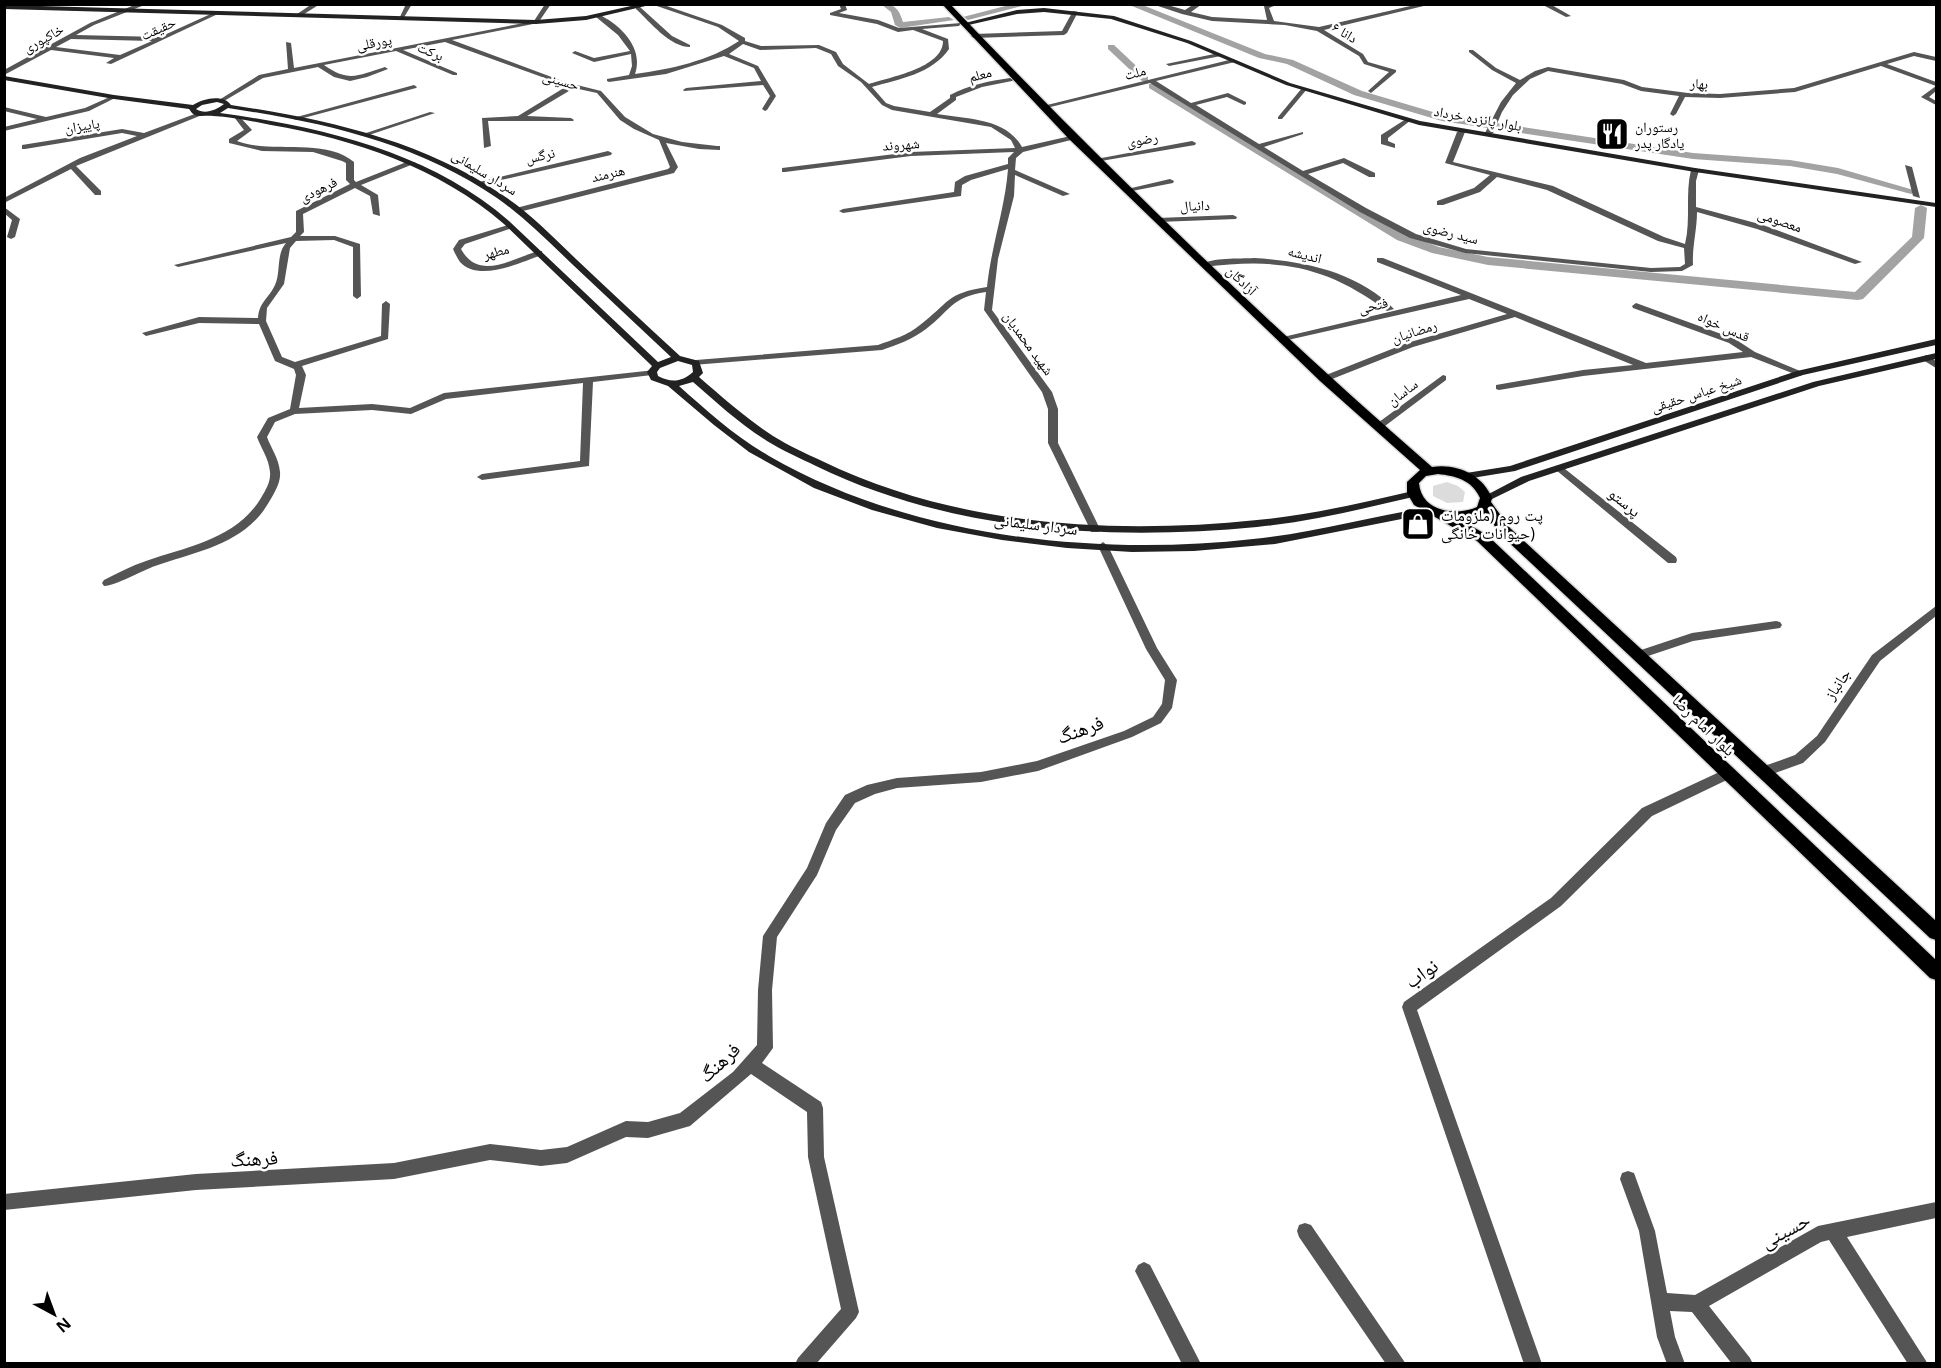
<svg xmlns="http://www.w3.org/2000/svg" width="1941" height="1368" viewBox="0 0 1941 1368" font-family="'Open Sans','Noto Naskh Arabic',sans-serif">
<rect width="100%" height="100%" fill="#fff"/>
<path fill="#dcdcdc" d="M1447,482L1458,486L1465,492L1463,502L1447,503L1433,496V486Z"/>
<g fill="none" stroke-linecap="round" stroke-linejoin="round">
<path fill="#a3a3a3" fill-rule="evenodd" d="M881,4C895,4 899,9 903,22L949,17L954,20L900,28L895,25L891,12Z
M1013,4L1022,6L968,20L963,17Z
M1127,4H1140L1265,54L1293,60L1362,91L1443,115L1693,153L1790,160L1838,168L1917,191L1911,194L1837,174L1790,166L1693,159L1442,121L1354,95L1287,64L1259,58Z
M1108,45H1114L1148,77V81H1142L1108,49Z
M1149,84H1157L1405,234L1439,247L1488,257L1855,292L1912,237L1915,208L1921,205L1927,208L1924,238L1863,299L1858,300L1488,265L1432,253L1397,240L1149,88Z"/>
<defs>
<path id="primary" d="M942,4H950C1104,165 1264,321 1432,467C1457,463 1483,475 1492,498L1491,502L1510,528L1936,921V940L1930,938L1500,534L1486,513L1461,520L1487,535L1936,960V980L1930,978L1477,541L1414,505L1407,493V482L1420,470L1320,381L1069,139ZM1438,474C1456,476 1472,480 1480,498L1477,507C1455,517 1421,511 1419,483L1426,476Z"/>
</defs>
<use href="#primary" stroke="#dbdbdb" stroke-width="3"/>
<path fill="#555" fill-rule="evenodd" d="M137,4H147L94,25L76,35L160,37L215,12L220,13L111,64L106,63L114,58L51,50L4,75V70L90,23ZM71,39L152,41L120,55L56,47Z
M312,4H320L301,16H297V14Z
M406,4H412L403,19H399Z
M545,4H551L538,23L452,40L565,82L601,91L625,117L653,134L682,142L717,146H720V150L699,149L666,143L678,167L674,173L519,212H516V208L668,169L670,167L659,140L634,129L620,120L597,93L574,88L527,116L571,118L574,120L573,121H488L491,146L484,148L482,118L518,116L567,86L445,42L403,50L457,73V75H453L396,51L324,65C349,83 359,75 385,67L388,69L367,77L350,81L334,77L318,67L263,78L224,101L219,100L259,75L288,69L286,42L291,43L294,68L534,21Z
M651,4H661L722,25L745,38V41L761,46L819,45L836,52L843,64L869,84C890,77 943,68 943,41L913,30L898,32L877,24L830,15V13L841,9L839,4H845L847,10L839,13L878,20L899,28L961,23L959,26L922,29L948,39L949,49C932,74 899,79 872,87L886,103L894,106L930,112L950,98V95C969,85 989,81 1010,78L1013,80L1012,81L982,87L956,97V100L937,114C967,119 1006,118 1022,147L1075,135V139L1023,152L1016,158L1015,170L1070,194L1063,196L1015,175L1014,196L998,259L992,310L1052,392L1058,409V443L1100,529L1099,532H1091L1090,529L1048,443V409L1042,392L984,310L986,292C951,297 951,310 926,329C913,339 897,345 882,350L693,365V361L696,360L878,345C892,340 908,335 920,325C949,303 946,293 987,287C991,247 1005,209 1008,169L971,180L962,185L961,196L843,213L839,211L843,209L954,192L955,182L965,176L1008,164V158L1014,152L911,156L785,172H782V168L911,152L1015,148L1011,140L991,127L892,110L882,105L861,82L838,66L831,54L816,48L760,50L743,44L729,54L758,66L776,96L767,110L765,111L762,109L770,96L763,85L684,91L683,90L686,88L761,81L754,68L724,56L666,74L609,82L607,81V79L629,75L632,66L631,54L594,62L572,53L575,51L594,58L630,51L618,35L596,17L598,14C621,25 644,48 635,74C671,69 709,61 739,41L718,27Z
M1152,4H1164L1185,10L1194,4H1202L1191,12L1212,17L1267,20L1264,6L1279,4L1269,8L1274,21L1319,27L1419,4H1432L1324,30L1363,54L1368,62L1396,70V72L1371,93L1368,91L1369,90L1389,72L1364,64L1359,56L1317,31L1285,25L1212,21L1182,14Z
M1541,4H1550L1571,16L1566,17Z
M636,7H640L672,36L690,45V47C670,47 650,22 636,9Z
M1073,11L1078,12L1067,33L1064,35L974,38L971,36L974,34L1062,31Z
M1469,50H1473L1496,68L1520,80L1535,71L1548,67L1624,80L1642,87L1688,93L1720,94L1794,88L1914,52L1936,57V61L1914,56L1887,64L1936,82V86L1881,66L1795,92L1720,98L1685,97L1676,114L1673,116L1670,114L1679,96L1641,91L1622,84L1548,71L1530,79L1513,95L1502,112L1493,133L1489,135L1485,133L1501,102L1516,83L1492,70L1469,52Z
M1219,53L1222,55L1221,56L1169,66L1166,64Z
M1233,59L1235,60V62L1156,81L1191,103L1228,93L1246,102V104L1244,105L1227,97L1196,105L1259,144L1303,132V134L1264,147L1303,171L1344,158L1375,173V177H1369L1343,163L1308,174L1366,208L1416,234L1466,249L1651,268L1680,267L1685,264L1684,248L1658,241L1547,190L1497,177L1480,192L1443,205H1437V201L1474,188L1490,175L1445,163L1457,132L1461,130L1465,132L1453,162L1553,186L1664,237L1685,244C1691,219 1685,194 1691,170L1695,168L1699,170L1696,181V207L1763,225L1862,262L1855,264L1757,229L1697,212C1697,230 1692,247 1693,265L1682,271L1651,272L1465,253L1410,238L1360,212L1150,83L1042,109L1039,107Z
M414,85L417,87L416,88L296,120L293,118Z
M1936,86V91L1929,97L1936,101V105L1921,97Z
M1302,88L1307,89L1282,119H1278V117Z
M112,96L117,97L89,111L4,131V127L37,119L4,111V107L46,117L85,108Z
M200,112L203,114L202,115L76,166L101,191V195H95L71,169L4,203V198L80,158L137,136L122,133L25,149H22V145L122,129L144,133Z
M430,112L435,113L366,136L360,135Z
M235,116H239L252,130L237,141C271,154 325,137 354,162V180L356,182L409,161L416,163L361,185L378,195L380,216L373,214L370,196L355,188L303,214L304,232L300,236H335L360,244L361,296L357,299L353,296V247L334,240L296,241L290,248L284,284L267,308L266,321L282,357L295,362L381,336L382,304L386,301L390,304L388,339L302,366L306,375L299,408L372,404L410,408L444,393L655,370V374L652,375L593,382L589,466L482,480L477,477L482,474L580,461L583,383L446,399L411,414L372,410L295,414L275,422L267,437C271,448 279,459 280,472C281,483 274,493 269,502C245,544 198,551 155,566C144,570 112,587 104,586L102,583L104,580C118,573 131,566 146,561C189,546 236,539 261,498C266,490 271,481 270,472C269,459 261,448 257,437L268,418L290,409L296,375L294,369L275,361L259,324L199,323L146,336L142,333L199,317L258,318C259,302 269,298 275,285C281,272 276,254 286,243L178,267L174,265L291,237L296,232V211L350,184L346,180V163L342,161L313,152L262,151L229,143V139L244,130L234,117Z
M1406,119L1411,120L1388,138V141L1395,144V148L1381,144V135Z
M1192,141L1196,143L1195,145L1095,162L1091,160Z
M608,151L612,153L611,155L479,185L475,183Z
M1905,165L1912,167L1920,198L1913,196Z
M1170,179L1174,181L1173,183L1127,192L1123,190Z
M4,207L20,219L15,237L11,239L7,237L12,220L4,213Z
M1233,215L1237,217L1236,219L1158,222L1154,220L1158,218Z
M508,225L515,227L465,244L461,249C479,282 512,258 539,251H542V255C521,262 479,283 460,262C457,258 455,253 453,249L459,240Z
M1254,258C1304,261 1358,272 1394,309L1387,311C1326,265 1278,258 1204,267L1200,265C1213,257 1238,259 1254,258Z
M1377,258H1383L1646,363L1743,352L1729,343L1633,308L1632,306L1636,303L1735,339L1755,352L1805,373L1800,376L1797,375L1751,357L1583,376L1499,390L1496,389V385L1583,370L1633,365L1515,317L1413,347L1327,381H1321V377L1407,343L1507,314L1469,299L1279,342V338L1461,295L1377,262Z
M1926,355L1936,361V368L1923,360L1921,358Z
M1443,375L1446,376V380L1381,429H1375V425Z
M1560,465L1676,557L1677,560L1676,563H1668L1556,470V466Z
M1103,542L1108,546L1157,648L1177,680L1172,708L1161,723L1132,737L1038,771L981,782L897,788L875,794L855,803L836,830L817,875L777,937L772,990L773,1048L762,1063L821,1102L823,1108L824,1157L859,1312L856,1318L816,1364H795L798,1358L841,1309L808,1157L807,1112L751,1074L690,1126L648,1138L626,1137L567,1163L541,1166L490,1160L394,1179L196,1190L4,1210V1194L196,1174L394,1163L490,1144L541,1150L567,1147L626,1121L648,1122L680,1113L733,1072L757,1045L758,990L763,936L807,868L826,823L845,795L867,785L897,778L981,772L1037,761L1124,731L1153,717L1162,704L1165,680L1146,649L1098,546Z
M1936,606V616L1880,661L1825,742L1803,763L1764,777L1759,776L1758,772L1759,768L1795,755L1817,736L1872,655Z
M1776,621L1780,622L1782,625L1780,628L1693,641L1639,659L1633,655L1635,652L1692,633Z
M1728,768L1733,769L1734,773L1733,777L1652,816L1561,906L1417,1010L1542,1364H1524L1402,1007L1404,1002L1551,898L1642,808Z
M1628,1171L1634,1173L1655,1231L1667,1293L1695,1295L1818,1226L1936,1202V1218L1847,1237L1928,1364H1908L1829,1240L1821,1242L1709,1306L1750,1358L1753,1364H1732L1692,1312L1670,1311L1675,1337L1685,1364H1667L1657,1337L1639,1231L1620,1179L1622,1173Z
M1305,1223L1311,1225L1406,1364H1386L1299,1237L1297,1231L1299,1225Z
M1144,1262L1150,1265L1201,1364H1182L1135,1271L1138,1265Z"/>
<path fill="#222" fill-rule="evenodd" d="M640,4H654L586,20L536,24L4,9V5L536,20L586,16Z
M1044,8L1114,16L1191,41L1290,83L1420,121L1695,168L1936,203V207L1695,172L1419,125L1286,85L1187,43L1111,19L1044,12L1017,14L964,26L961,24L1017,10Z
M4,76L114,95L193,105C203,98 224,94 231,105C325,119 421,140 501,194C529,212 553,237 577,260C611,292 645,324 680,356L699,361L703,373L699,377C723,398 747,419 773,436C789,446 805,453 822,461C956,526 1111,535 1257,520C1310,515 1361,503 1413,491L1418,494L1413,497C1361,509 1310,522 1257,527C1108,541 952,532 816,466C800,458 783,451 767,441C740,424 717,403 693,382L679,386C707,411 736,437 769,456C909,537 1095,557 1253,539C1314,533 1372,516 1432,507L1437,510L1432,513L1275,544L1194,551L1132,552L1067,548L1002,540L937,528L872,510L814,488L749,452L714,425L668,386L651,380L647,372L652,366L504,224C440,168 354,139 271,125C252,121 232,117 213,116C207,115 200,117 195,115C191,113 191,111 189,109L114,99L4,80ZM217,102L224,104C216,110 205,115 196,109L202,105ZM228,108C322,122 417,143 497,198C524,217 548,241 572,264C605,295 638,326 671,357L658,362L509,221C430,152 322,127 220,113ZM678,361L692,365L693,372C682,382 671,383 658,376L657,372L660,368Z
M1936,339V345L1803,375L1515,471L1466,479L1461,476L1466,473L1510,466L1797,371Z
M1936,353V359L1819,386L1529,481L1490,500L1486,501L1481,498L1521,477L1813,382Z"/>
<use href="#primary" fill="#000" fill-rule="evenodd"/>
</g>
<defs>
<symbol id="restaurant-square" viewBox="-11 -11 22 22"><rect x="-9" y="-9" width="18" height="18" rx="4" fill="#000" stroke="#fff"/><path d="M-5-6h1v4h1v-4h1v4h1v-4h1v5L-1.5 .5V6h-2V.5L-5-1ZM5-6V6H3V1.5H1.5Q1.5-4 5-6Z" fill="#fff"/></symbol>
<symbol id="shop-square" viewBox="-11 -11 22 22"><rect x="-9" y="-9" width="18" height="18" rx="4" fill="#000" stroke="#fff"/><path d="M-5-2.5h2.3a2.7 3.5 0 0 1 5.4 0H5L5.5 6h-11ZM-1.5-2.5h3a1.5 2.3 0 0 0-3 0Z" fill="#fff"/></symbol>
</defs>
<g fill-rule="evenodd">
<use href="#restaurant-square" x="1593" y="115" width="38" height="38"/>
<use href="#shop-square" x="1399" y="505" width="38" height="38"/>
</g>
<g text-anchor="middle" dominant-baseline="central" stroke-width="5" stroke-linejoin="round" paint-order="stroke">
<g font-size="14" fill="#000" stroke="#fff">
<text transform="translate(158 28) rotate(-24)">حقیقت</text>
<text transform="translate(1345 32) rotate(32)">دانا ۶</text>
<text transform="translate(43 38) rotate(-29)">خاکپوری</text>
<text transform="translate(374 42) rotate(-10)">پورقلی</text>
<text transform="translate(431 51) rotate(23)">برکت</text>
<text transform="translate(1135 72) rotate(-14)">ملت</text>
<text transform="translate(980 74) rotate(-14)">معلم</text>
<text transform="translate(561 80) rotate(16)">حسینی</text>
<text transform="translate(1699 83) rotate(3)">بهار</text>
<text transform="translate(1478 118) rotate(10)">بلوار پانزده خرداد</text>
<text transform="translate(82 125) rotate(-9)">پاییزان</text>
<text transform="translate(1142 139) rotate(-10)">رضوی</text>
<text transform="translate(901 144) rotate(-4)">شهروند</text>
<text transform="translate(540 155) rotate(-13)">نرگس</text>
<text transform="translate(485 172) rotate(31)">سردار سلیمانی</text>
<text transform="translate(608 173) rotate(-13)">هنرمند</text>
<text transform="translate(318 189) rotate(-26)">فرهودی</text>
<text transform="translate(1195 205) rotate(-2)">دانیال</text>
<text transform="translate(1780 220) rotate(19)">معصومی</text>
<text transform="translate(1451 232) rotate(14)">سید رضوی</text>
<text transform="translate(496 251) rotate(-14)">مطهر</text>
<text transform="translate(1305 254) rotate(14)">اندیشه</text>
<text transform="translate(1242 280) rotate(44)">آزادگان</text>
<text transform="translate(1373 305) rotate(-13)">فتحی</text>
<text transform="translate(1724 326) rotate(24)">قدس خواه</text>
<text transform="translate(1414 331) rotate(-18)">رمضانیان</text>
<text transform="translate(1029 343) rotate(54)">شهید محمدیان</text>
<text transform="translate(1402 392) rotate(-37)">ساسان</text>
<text transform="translate(1696 393) rotate(-18)">شیخ عباس حقیقی</text>
</g>
<g font-size="14" fill="#000" stroke="#fff" text-anchor="start">
<text x="1635" y="126">رستوران<tspan x="1635" dy="16">یادگار پدر</tspan></text>
</g>
<g font-size="16" fill="#000" stroke="#fff">
<text transform="translate(1625 502) rotate(39)">پرستو</text>
<text transform="translate(1036 524) rotate(7)">سردار سلیمانی</text>
<text transform="translate(1837 684) rotate(-56)">جانباز</text>
<text transform="translate(1704 725) rotate(44)">بلوار امام رضا</text>
</g>
<g font-size="16" fill="#000" stroke="#fff" text-anchor="start">
<text x="1441" y="515">پت روم (ملزومات<tspan x="1441" dy="18">حیوانات خانگی)</tspan></text>
</g>
<g font-size="20" fill="#000" stroke="#fff">
<text transform="translate(1080 729) rotate(-20)">فرهنگ</text>
<text transform="translate(1421 973) rotate(-35)">نواب</text>
<text transform="translate(719 1062) rotate(-43)">فرهنگ</text>
<text transform="translate(254 1158) rotate(-3)">فرهنگ</text>
<text transform="translate(1785 1230) rotate(-28)">حسینی</text>
</g>
</g>
<rect width="1941" height="1368" fill="none" stroke="#000000" stroke-width="12"/>
<g transform="translate(54 1314) rotate(139)" stroke="#ffffff" stroke-width="4.5" paint-order="stroke">
<path d="M0-4.5L10 22L0 15L-10 22Z" fill="#000000"/>
<text y="-9" font-size="16" font-weight="bold" text-anchor="middle" fill="#000000">N</text>
</g>
</svg>
